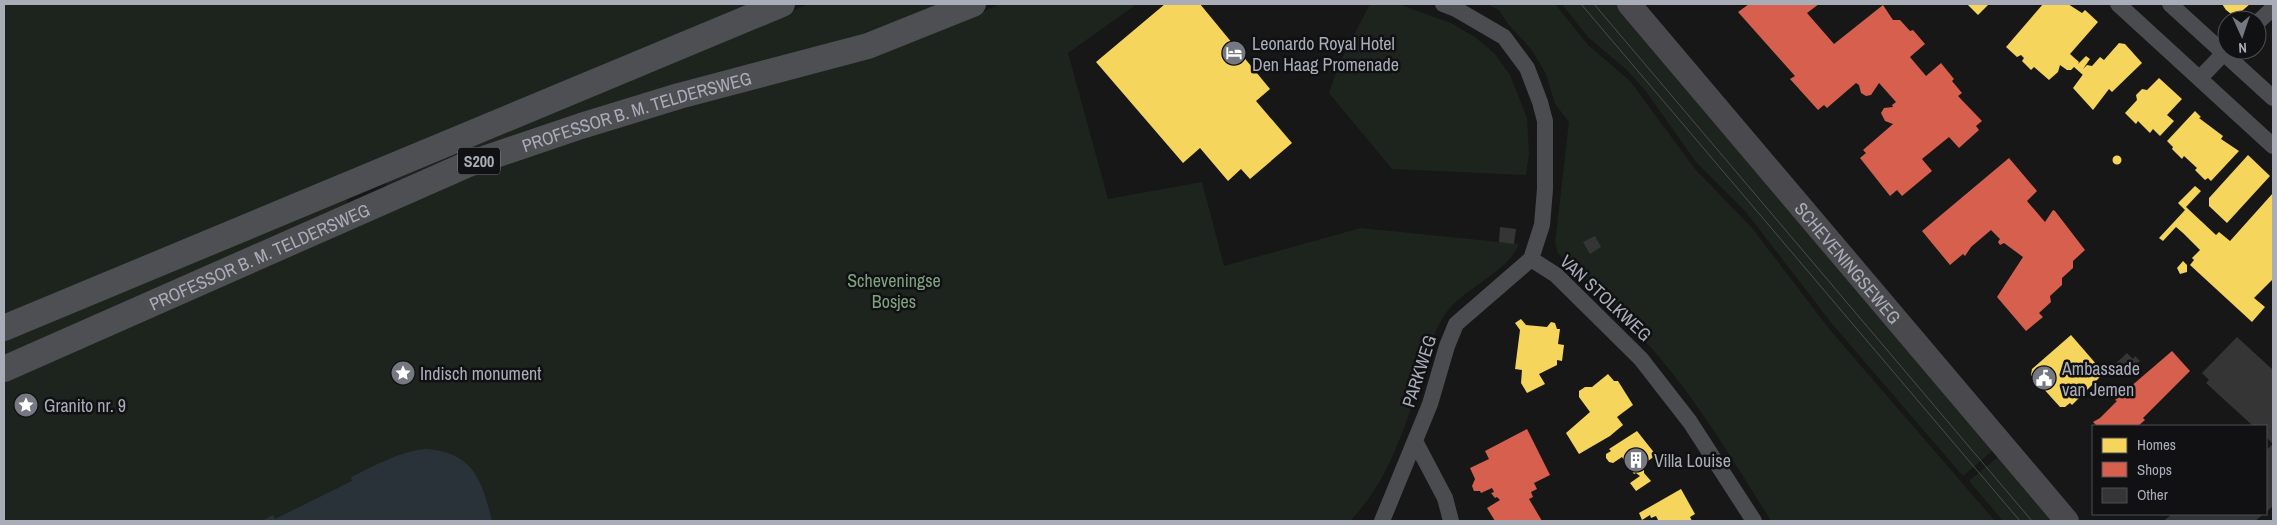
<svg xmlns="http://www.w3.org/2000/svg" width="2277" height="525" viewBox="0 0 2277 525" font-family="'Archivo Narrow',sans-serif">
<rect width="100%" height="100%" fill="#171717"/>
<path fill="#1d241e" d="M4,4H756L4,315Z
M809,4H949L909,20L388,189L385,181Z
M1000,4H1137L1068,53L1108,199L1202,182L1224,266L1361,228L1519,244C1507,275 1458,288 1441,321C1429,342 1424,366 1417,389C1402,437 1385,485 1350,521H4V381L467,178L523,156L978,14Z
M1370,4H1398L1451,23L1475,37L1494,53L1510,75L1527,118L1529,154L1526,175L1392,169L1329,93L1339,64Z
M1487,4H1555L1588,45L1630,81L1695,169L1752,228L1830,330L1995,521H1771C1743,476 1715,430 1683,387C1646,338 1603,295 1558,253L1555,243L1569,122L1555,104L1546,74L1531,49L1508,24L1499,10Z
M1562,4H1626L1998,446L1963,476L1833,325L1746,212L1696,162L1645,90L1628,71L1588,37Z
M345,197L350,207L4,357V340Z
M2004,452L2061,521H2003L1969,481Z"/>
<path fill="#2a3239" d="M427,449C474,453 482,481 492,521H262L273,515L275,519L352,481L351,477C375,466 399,451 427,449Z"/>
<path fill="#f6d55c" d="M1165,4H1200L1270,89L1256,101L1292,143L1250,179L1241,169L1228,181L1200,148L1183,163L1096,62Z
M1967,4H1989L1978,15Z
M2043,4H2068L2082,13L2085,10L2098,22L2070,54L2079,62L2078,64L2086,56L2090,59L2083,69L2087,65L2092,66L2100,57L2104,60L2119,43L2125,44L2142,63L2112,92L2109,89L2093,110L2073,88L2084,73L2083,75L2074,67L2071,70H2067L2060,65L2058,72L2049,80L2034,67L2031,70L2022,61L2024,58L2021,55L2017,57L2006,47Z
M2222,4H2250L2235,17L2226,10Z
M2159,78L2182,99L2167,115L2174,121L2160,136L2153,129L2150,133L2138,121L2136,124L2125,113L2137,100L2136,95L2142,89L2147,90Z
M2195,111L2201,117L2199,118L2223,136L2221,139L2239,151L2211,181L2208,178L2205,180L2195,170L2197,168L2184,156L2182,159L2172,149L2173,147L2167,141Z
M2248,155L2270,176L2227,223L2209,206V198Z
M2112.5 160a4.5 4.5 0 1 1 9 0a4.5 4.5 0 1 1-9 0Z
M2195,186L2201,191L2186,207L2216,235L2219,232L2230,241L2273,193V279L2254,298L2265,307L2252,322L2190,265L2194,260L2192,258L2200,250L2183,233L2176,227L2163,241L2159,238L2185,210L2178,203Z
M2183,261L2187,265V272L2180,274L2177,268Z
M1521,319L1526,325L1547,327L1551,322L1555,323L1557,329H1560L1558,344L1564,345L1562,361L1557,360V365L1539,374L1545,384L1527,393L1521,383L1522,370L1515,369L1520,330L1515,323Z
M2071,335L2104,373L2072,405L2070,403L2065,407H2060L2031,375L2032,369Z
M1608,374L1614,381H1618L1633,405L1617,417L1623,425L1610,436L1579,454L1566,433L1590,412L1579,397V391L1585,387H1592Z
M1637,431L1656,455L1644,464V473L1651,481L1636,491L1630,483L1640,476L1636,473L1634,474L1622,457L1613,463L1609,462L1606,458V454L1611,451L1609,449Z
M1681,489L1695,514L1690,517L1692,521H1655L1658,520L1656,516L1651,518L1650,515L1642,520L1639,513Z"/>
<path fill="#d6604d" d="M1749,4H1819L1807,13L1834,44L1883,5L1893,20H1900L1910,31L1913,30L1925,44L1910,57L1926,76L1941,63L1954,79L1952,81L1962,93L1958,96L1982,121L1976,126L1979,130L1959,148L1949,137L1922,159L1932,171L1902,196L1897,190L1890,196L1860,158L1866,153L1863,150L1893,124L1885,121L1881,113L1884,108L1893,107L1892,105L1896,102L1879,83L1871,95L1866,96L1861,93L1859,85L1856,83L1827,108L1824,105L1818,110L1790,79L1795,76L1738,12Z
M2009,158L2037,191L2027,201L2045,222L2053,210L2055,211L2085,250L2073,261V268L2062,278V285L2050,296L2051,302L2039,313L2043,317L2026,331L1997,297L2023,257L2004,243L2000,245L1998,242L2000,239L1991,230L1971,247L1965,256L1963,254L1950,265L1922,231Z
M2172,351L2190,371L2143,418L2145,420L2138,426H2097L2093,422L2100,418L2117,401L2115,400Z
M1527,429L1550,475L1534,483L1537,489L1531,492L1533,497L1529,499L1542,521H1495L1487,508L1500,500L1497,497L1495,498L1491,493L1494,492L1492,488L1481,493L1480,491H1474L1472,486L1475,479L1470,468L1489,459L1485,451Z"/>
<path fill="#353536" d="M1500,227L1516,229L1514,244L1499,242Z
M1595,236L1601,247L1590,254L1583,242Z
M2237,337L2273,370V444L2266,437V426H2253L2206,383L2209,380L2202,373Z
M2127,353L2133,359L2135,356L2140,361L2124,376L2114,365Z
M2273,444V506L2266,512V450Z
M2168,514H2264L2255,521H2163L2170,516Z"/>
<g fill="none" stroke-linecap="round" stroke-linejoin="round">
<path stroke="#4b4c50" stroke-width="16" d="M1443,4L1456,9L1504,37L1527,68L1540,102L1545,121V189L1542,225L1531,259
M2118,4L2273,146
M2170,4L2273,98
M2257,23L2273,8
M2200,78L2227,50
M1531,259L1556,275L1641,359L1690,422L1754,521
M1416,443L1445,498L1451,521
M1382,521L1430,404L1447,346L1456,324L1531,259"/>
<path stroke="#4a4a4e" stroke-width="24" id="s1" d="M1629,4L2067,521"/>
<g stroke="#4d4f52" stroke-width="26">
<path d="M4,328L782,4"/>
<path id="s2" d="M4,369L466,165L581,126L679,96L868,46L973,4"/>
</g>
<path stroke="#4b4c4f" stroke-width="1" d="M1581,4L2020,521
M1594,4L2032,521"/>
</g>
<defs>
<symbol id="hotel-disc" viewBox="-11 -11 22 22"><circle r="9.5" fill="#757880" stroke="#111113"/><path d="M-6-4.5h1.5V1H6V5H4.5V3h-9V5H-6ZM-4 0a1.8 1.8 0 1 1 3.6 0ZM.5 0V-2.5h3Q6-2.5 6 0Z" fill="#fff"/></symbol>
<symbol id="sight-disc" viewBox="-11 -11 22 22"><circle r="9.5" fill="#757880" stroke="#111113"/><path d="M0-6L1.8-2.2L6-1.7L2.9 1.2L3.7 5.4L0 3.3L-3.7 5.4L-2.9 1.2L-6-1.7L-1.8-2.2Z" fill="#fff"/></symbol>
<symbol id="civic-disc" viewBox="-11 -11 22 22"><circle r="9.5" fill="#757880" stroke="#111113"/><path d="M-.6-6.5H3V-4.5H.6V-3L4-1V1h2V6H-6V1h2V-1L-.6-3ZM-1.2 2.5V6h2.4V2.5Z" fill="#fff"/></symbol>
<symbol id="building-disc" viewBox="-11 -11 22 22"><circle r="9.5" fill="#757880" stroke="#111113"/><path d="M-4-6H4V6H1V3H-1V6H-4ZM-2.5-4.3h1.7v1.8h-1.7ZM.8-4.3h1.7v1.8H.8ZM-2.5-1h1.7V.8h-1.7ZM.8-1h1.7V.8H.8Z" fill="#fff"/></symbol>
</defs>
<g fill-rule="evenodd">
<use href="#hotel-disc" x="1220" y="39" width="28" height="28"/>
<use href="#sight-disc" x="389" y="359" width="28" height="28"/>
<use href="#civic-disc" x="2030" y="364" width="28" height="28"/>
<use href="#sight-disc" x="12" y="391" width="28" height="28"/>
<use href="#building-disc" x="1622" y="446" width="28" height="28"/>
</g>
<g text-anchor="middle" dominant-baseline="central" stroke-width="5" stroke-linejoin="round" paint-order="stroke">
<rect fill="#111113" stroke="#7b7e86" stroke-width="1" x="458" y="147.5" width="42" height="27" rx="4"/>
<g font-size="16" font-weight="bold" fill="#a8adb8">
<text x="479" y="161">S200</text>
</g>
<g font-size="18" fill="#a8adb8" stroke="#111113" text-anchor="start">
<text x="1252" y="43">Leonardo Royal Hotel<tspan x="1252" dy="21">Den Haag Promenade</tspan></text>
<text x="2062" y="368">Ambassade<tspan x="2062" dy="21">van Jemen</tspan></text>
<text x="420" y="373">Indisch monument</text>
<text x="44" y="405">Granito nr. 9</text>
<text x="1654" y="460">Villa Louise</text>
</g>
<g font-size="18" fill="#a8adb8" stroke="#111113">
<text stroke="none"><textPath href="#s2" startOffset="684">PROFESSOR B. M. TELDERSWEG</textPath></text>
<text stroke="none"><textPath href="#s2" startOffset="279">PROFESSOR B. M. TELDERSWEG</textPath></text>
<text stroke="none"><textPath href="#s1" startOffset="339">SCHEVENINGSEWEG</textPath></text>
<text transform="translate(1606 298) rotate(43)">VAN STOLKWEG</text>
<text transform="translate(1419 371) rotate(-72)">PARKWEG</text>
</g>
<g font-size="18" fill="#7fa381" stroke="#111113">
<text x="894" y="280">Scheveningse<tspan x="894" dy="21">Bosjes</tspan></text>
</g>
</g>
<rect width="2277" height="525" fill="none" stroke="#a8adb8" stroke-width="10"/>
<rect x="2092" y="425" width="175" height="90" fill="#111113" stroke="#4d4f55"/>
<rect x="2102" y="438" width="25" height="15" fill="#f6d55c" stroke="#4d4f55"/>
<text x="2137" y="450" font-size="15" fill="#a8adb8">Homes</text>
<rect x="2102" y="462" width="25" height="15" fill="#d6604d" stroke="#4d4f55"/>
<text x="2137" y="475" font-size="15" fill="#a8adb8">Shops</text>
<rect x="2102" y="488" width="25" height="15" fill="#353536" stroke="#4d4f55"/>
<text x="2137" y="500" font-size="15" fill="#a8adb8">Other</text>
<g transform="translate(2242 35) rotate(177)"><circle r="24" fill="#111113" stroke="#4d4f55"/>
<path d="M0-4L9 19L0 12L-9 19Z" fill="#757880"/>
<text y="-8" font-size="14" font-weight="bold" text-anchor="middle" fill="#a8adb8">N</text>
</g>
</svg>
